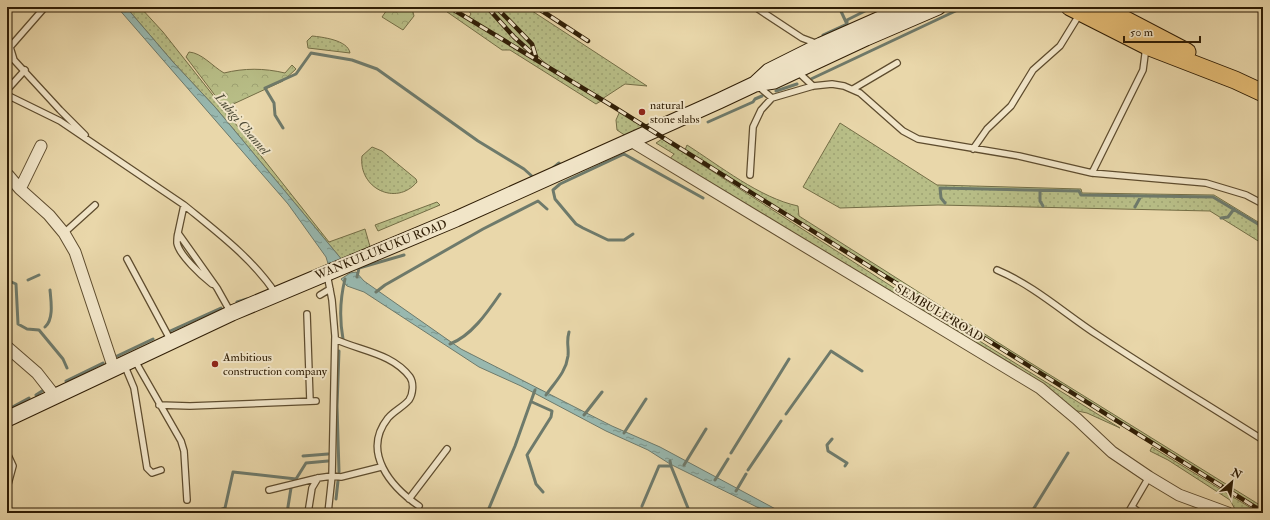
<svg xmlns="http://www.w3.org/2000/svg" width="1270" height="520" viewBox="0 0 1270 520" font-family="'IM FELL Double Pica',serif">
<defs>
<pattern id="grass-dots" width="8" height="8" patternUnits="userSpaceOnUse"><rect width="8" height="8" fill="#b8be87"/><path d="M2 2h.1M6 6h.1" fill="none" stroke="#9ea373" stroke-width="1.8" stroke-linecap="round"/></pattern>
<pattern id="forest-crowns" width="20" height="18" patternUnits="userSpaceOnUse"><rect width="20" height="18" fill="#b8be87"/><path d="M2 6a3 3 0 1 1 6 0M12 15a3 3 0 1 1 6 0" fill="none" stroke="#9ea373"/></pattern>
<pattern id="water-ripples" width="26" height="14" patternUnits="userSpaceOnUse"><rect width="26" height="14" fill="#98b8af"/><path d="M2 4q2-2 4 0t4 0M15 11q2-2 4 0t4 0" fill="none" stroke="#7c958c"/></pattern>
</defs>
<rect width="100%" height="100%" fill="#e9d7aa"/>
<filter id="stains"><feTurbulence type="fractalNoise" baseFrequency=".005" numOctaves="4"/><feColorMatrix values="0 0 0 0 .2 0 0 0 0 .09 0 0 0 0 .02 0 0 0 .5 -.17"/></filter>
<radialGradient id="worn" r=".72"><stop offset=".6" stop-color="#630" stop-opacity="0"/><stop offset="1" stop-color="#630" stop-opacity=".3"/></radialGradient>
<path fill="url(#grass-dots)" stroke="#746e46" d="M126,7H140L163,32L329,242L365,229L371,250L343,261L215,107L173,62Z
M440,7H448L601,101L596,104L510,50H502Z
M466,7H486L514,38L545,66L469,17L471,14Z
M488,7H526L647,86L625,84L602,99L551,68L515,36Z
M312,36C322,37 348,40 350,53L308,48L307,41Z
M620,111L657,134L626,136L617,130L616,120Z
M840,123L937,185L1081,189L1082,193L1214,195L1263,225V244L1210,211L938,205L840,208L803,187Z
M662,139L902,293L1120,428L1087,413L1073,410L668,161L674,154L656,143Z
M687,145C720,166 760,198 798,206L799,216L1013,352L1263,507V511L736,182L685,150Z
M372,147L382,151L416,179L417,182C396,207 358,188 362,156Z
M437,202L440,205L378,231L375,225Z
M1152,447L1259,513H1237L1230,500L1168,460L1150,451Z"/>
<path fill="url(#forest-crowns)" stroke="#746e46" d="M389,7H406L413,12L414,16L403,30L382,17Z
M189,52C202,53 212,66 224,73C244,68 264,68 285,73L292,65L296,69L283,81L229,106L220,102L186,57Z"/>
<path fill="url(#water-ripples)" stroke="#6e7a6b" d="M117,7H126L173,62L215,107L343,261L329,267L326,257L288,204Z
M356,272L364,281L461,349L612,426L660,447L783,513H769L670,464L648,450L606,431L521,386L479,367L364,292L347,286L341,279L350,273Z"/>
<g fill="none" stroke-linecap="round" stroke-linejoin="round">
<path stroke="#6e7a6b" stroke-width="3" d="M839,7L846,22
M824,38L823,35L847,24V20L873,7
M811,79L964,7
M776,91L797,84
M708,122L753,102L755,99L762,96
M283,128L275,115L274,103L265,88L296,74L311,53L352,60L377,69L478,141L524,169L534,178
M553,168L559,163
M1040,190V201L1043,206
M945,203L941,198L940,188L1079,191L1081,195L1213,197L1263,227
M1135,207L1141,196
M1221,218L1228,217L1234,209
M633,234L624,240H608L583,228L576,224L555,199L553,190L560,184L624,154L703,198
M357,277L359,268L404,255
M7,280L16,284L18,324L27,329L39,330L63,359L67,368
M28,280L39,275
M376,292L385,285L483,229L538,201L547,209
M237,302L247,299
M45,327C54,319 51,301 50,290
M168,332L221,308
M343,339C339,317 340,299 345,279
M450,344C471,336 487,313 500,294
M339,351L337,406L339,472
M115,357L153,339
M66,381L103,363
M36,395L45,389
M546,395C555,382 566,372 568,356C569,346 566,343 569,332
M532,402L552,411L551,417L527,455L536,484L543,492
M7,410L29,398
M786,414L831,351L862,371
M584,415L602,392
M624,433L646,399
M832,439L827,445L828,451L847,463L845,466
M731,453L789,359
M303,456L328,454
M670,461L671,466L690,513
M684,465L706,429
M748,470L781,421
M715,480L728,459
M736,491L746,474
M336,499L338,481
M642,506L659,466H671
M212,513L225,508L233,472L296,479L306,463L328,461
M287,513L291,488
M487,513L515,446L535,390
M1031,513L1068,453"/>
<defs>
<path id="service" d="M45,7L10,47L14,60L60,110L85,135
M755,7L802,38L818,44
M798,72L813,86
M758,86L772,98L813,86L832,84L844,86L860,93L903,131L918,139L1019,156L1092,173L1206,183L1246,195L1263,204
M853,89L897,63
M7,90L25,70
M7,95L60,121L184,205L178,233L217,288L231,313
M973,149L987,129L1011,106L1033,70L1060,46L1076,20L1082,15
M1092,173L1143,70L1146,47
M750,175L753,127L761,110L772,98
M184,205C217,232 253,259 276,294
M64,233L95,205
M178,233C177,236 177,240 177,243C179,255 202,276 212,284
M127,259L171,341
M997,270C1035,286 1065,314 1099,336C1153,372 1208,405 1263,440
M327,274L332,300L335,336L332,476L328,513
M320,295L330,289
M307,314L310,401
M335,339C360,351 392,353 410,377C414,383 413,394 409,400C403,407 394,411 388,418C361,452 391,487 419,506
M134,359L181,441L184,451L187,500
M124,364L134,388L147,468L152,473L161,470
M159,405L190,406L316,401
M7,453L13,466L7,488
M269,490L318,478L332,476L341,477L381,467
M409,499L447,449
M1132,507L1140,513
M308,513L312,488L318,478
M1128,513L1149,477"/>
<path id="minor" d="M631,141L1040,388L1077,419L1112,452L1149,477L1179,495L1228,513
M8,175L20,189L49,215L64,233L75,252L114,369
M20,189L41,146
M7,347L37,373L55,396"/>
<path id="secondary" d="M755,84L774,81L866,38L938,7
M7,419L232,313L456,219L719,101L755,84L769,71L821,45L907,7"/>
<path id="primary" d="M1070,7L1147,46L1235,80L1263,93
M1101,7L1187,52"/>
</defs>
<use href="#service" stroke="#5e4c2e" stroke-width="8"/>
<use href="#minor" stroke="#5e4c2e" stroke-width="13"/>
<use href="#secondary" stroke="#2f1d05" stroke-width="17"/>
<use href="#primary" stroke="#2f1d05" stroke-width="19"/>
<use href="#service" stroke="#f1e5c8" stroke-width="5.5"/>
<use href="#minor" stroke="#f1e5c8" stroke-width="11"/>
<use href="#secondary" stroke="#f1e5c8" stroke-width="15"/>
<use href="#primary" stroke="#e4bc75" stroke-width="17"/>
<defs>
<path id="rail" d="M449,7L614,107L1263,512
M487,7L514,37L534,55
M496,7L532,44L536,57
M536,7L588,41"/>
</defs>
<use href="#rail" stroke="#2f1d05" stroke-width="4.5"/>
<use href="#rail" stroke="#f1e5c8" stroke-width="3" stroke-dasharray="9" stroke-linecap="butt"/>
</g>
<g fill="#8f2418" stroke="#f1e5c8" stroke-width="1.5">
<circle cx="642" cy="112" r="4"/>
<circle cx="215" cy="364" r="4"/>
</g>
<g text-anchor="middle" dominant-baseline="central" stroke-width="4" stroke-linejoin="round" paint-order="stroke">
<g font-size="12" fill="#2f1d05" stroke="#f1e5c8" text-anchor="start">
<text x="650" y="105">natural<tspan x="650" dy="14">stone slabs</tspan></text>
<text x="223" y="357">Ambitious<tspan x="223" dy="14">construction company</tspan></text>
</g>
<g font-size="12" fill="#2f1d05" stroke="#f1e5c8">
<text transform="translate(381 250) rotate(-22)">WANKULUKUKU ROAD</text>
<text transform="translate(939 313) rotate(31)">SEMBULE ROAD</text>
</g>
<g font-size="13" font-style="italic" fill="#4e4c38" stroke="#f1e5c8">
<text transform="translate(242 124) rotate(50)">Lubigi Channel</text>
</g>
</g>
<rect width="1270" height="520" fill="none" stroke="#e9d7aa" stroke-width="24"/>
<rect x="8" y="8" width="1254" height="504" fill="none" stroke="#2f1d05" stroke-width="2"/>
<rect x="12" y="12" width="1246" height="496" fill="none" stroke="#2f1d05"/>
<g transform="translate(1232 482) rotate(28)" stroke="#f1e5c8" stroke-width="3" paint-order="stroke">
<path d="M0-3L7 15L0 10L-7 15Z" fill="#2f1d05"/>
<text y="-6" font-size="11" font-weight="bold" text-anchor="middle" fill="#2f1d05">N</text>
</g>
<path d="M1124 36v6h76v-6" fill="none" stroke="#2f1d05" stroke-width="2"/>
<text x="1130" y="36" font-size="12" fill="#2f1d05" stroke="#f1e5c8" stroke-width="3" paint-order="stroke">50 m</text>
<rect width="100%" height="100%" filter="url(#stains)"/>
<rect width="100%" height="100%" fill="url(#worn)"/>
</svg>
